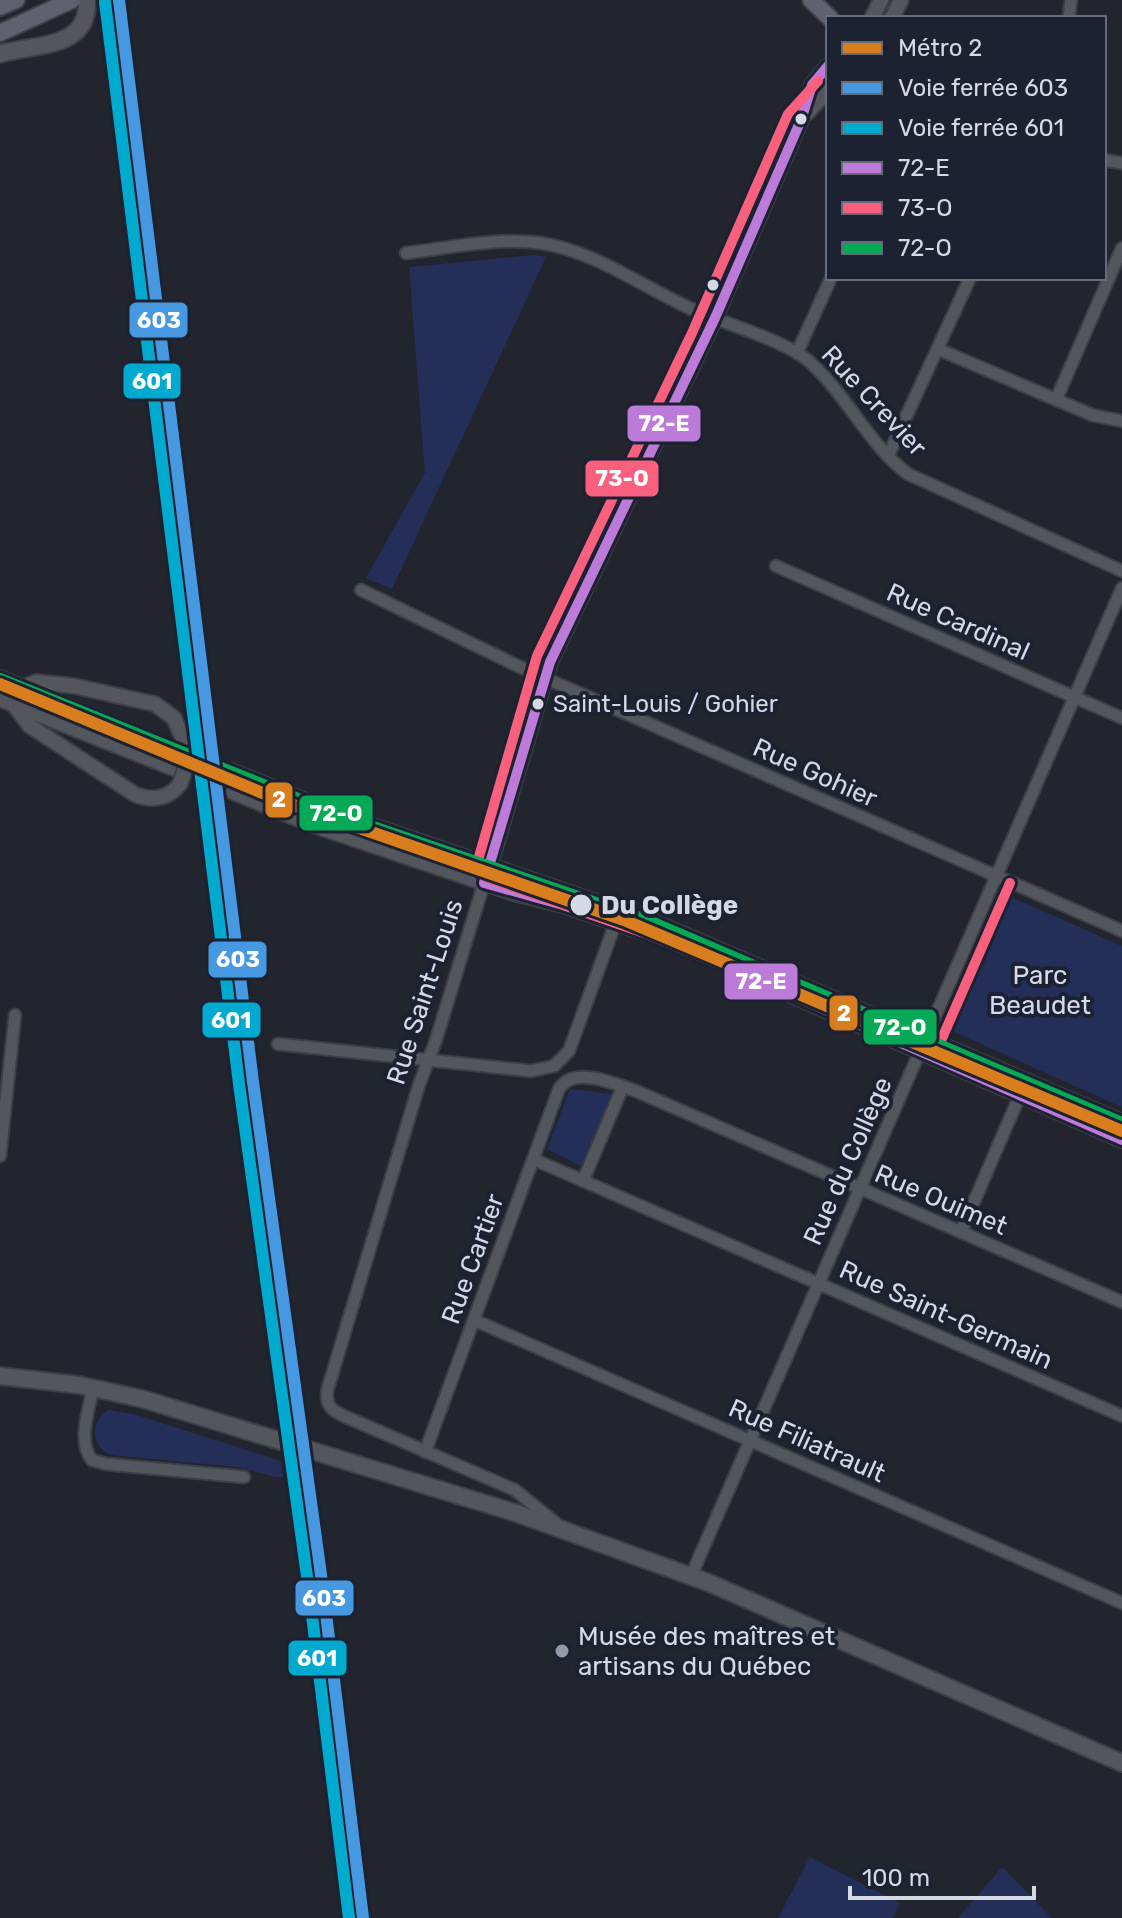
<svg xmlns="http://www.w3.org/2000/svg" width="1122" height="1918" viewBox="0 0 1122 1918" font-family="Rubik,sans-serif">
<rect width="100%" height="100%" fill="#22252d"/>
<path fill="#242f59" d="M534,255L546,257L392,589L366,578L425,473L409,267Z
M1013,898L1122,946V1107L943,1027L996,905L1005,910Z
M570,1089L614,1094L582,1166L547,1149Z
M109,1410L137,1415L281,1461L283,1477H275L238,1467L110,1455C90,1446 90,1420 109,1410Z
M810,1857L900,1903L893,1918H778Z
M1002,1867L1052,1918H958Z"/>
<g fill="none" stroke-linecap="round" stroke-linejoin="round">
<path stroke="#3d4048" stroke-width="14" stroke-dasharray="14 7" stroke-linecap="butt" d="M177,751L231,771
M178,770L233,792"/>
<defs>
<path id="minor" d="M1069,18L1071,0
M1104,160L1122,163
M406,253C449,248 496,237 540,243C596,251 645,289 696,311C726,324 790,342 812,364C848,397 869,445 908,474L1122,571
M940,350L1092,415L1122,421
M797,353L831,278
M1056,400L1122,248
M888,456L970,278
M776,566L1122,718
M361,590L522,668L1122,931
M484,883L436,1040L419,1085L328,1388C324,1405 332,1411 346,1417L515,1490L558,1525
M278,1044L531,1071L554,1066L569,1051L618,916
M0,1156L15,1015
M533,1159L1122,1416
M583,1181L623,1086
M961,1232L1020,1095
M474,1320L1122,1603
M93,1388C89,1408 77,1443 92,1460L106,1464L244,1477
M425,1452L559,1089C573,1065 616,1084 636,1091L1122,1302
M691,1576L1122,588"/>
<path id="tertiary" d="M872,18L881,0
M892,18L901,0
M807,113L828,90
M0,678L177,751
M22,688L36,682L74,686L155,704L174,718L183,739
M0,699L178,770
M14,705L30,726L136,795C154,801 168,799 180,784
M231,771L338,814L649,920L1122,1122
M233,792L313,825L517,894L563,905L666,940L1122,1140
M488,871L550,662L715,318L801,120L812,85L828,66"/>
<path id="secondary" d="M0,54C36,43 89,50 87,0
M0,1376L79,1385L143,1399L516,1513L707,1582L1122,1763"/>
<path id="primary" d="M811,0L830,18
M0,7L16,0
M0,33L72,0"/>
</defs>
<use href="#minor" stroke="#3d3f46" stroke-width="15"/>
<use href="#tertiary" stroke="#3d3f46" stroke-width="18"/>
<use href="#secondary" stroke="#3d3f46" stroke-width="20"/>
<use href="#primary" stroke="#3d3f46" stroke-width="20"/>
<use href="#minor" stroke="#53565c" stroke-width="11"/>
<use href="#tertiary" stroke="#53565c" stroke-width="14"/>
<use href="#secondary" stroke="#53565c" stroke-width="16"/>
<use href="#primary" stroke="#5f626e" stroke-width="16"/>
<defs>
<path id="tertiary-bridge" d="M180,784L186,766L183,739"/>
</defs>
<use href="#tertiary-bridge" stroke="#3d3f46" stroke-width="18" stroke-linecap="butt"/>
<use href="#tertiary-bridge" stroke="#53565c" stroke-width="14"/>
<defs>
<path id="bus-1" d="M828,66L812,85L801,120L715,318L550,662L484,883L563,905L666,940L1122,1140"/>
<path id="bus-2" d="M818,81L788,114L692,333L537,656L476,867L485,877L644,933L927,1051L935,1049L940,1043L1010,883"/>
<path id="bus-3" d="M0,678L338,814L649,920L1122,1122"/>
</defs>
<use href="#bus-1" stroke="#1d2232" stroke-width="16"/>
<use href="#bus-2" stroke="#1d2232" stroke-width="16"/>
<use href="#bus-3" stroke="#1d2232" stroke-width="16"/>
<use href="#bus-1" stroke="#bd7bd9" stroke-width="10"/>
<use href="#bus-2" stroke="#f8607d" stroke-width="10"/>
<use href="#bus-3" stroke="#06aa56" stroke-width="10"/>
<defs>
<path id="rail-1" d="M119,0L253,1082L323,1589L363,1918"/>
<path id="rail-2" d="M105,2L239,1084L309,1591L349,1918"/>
</defs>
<use href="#rail-1" stroke="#1d2232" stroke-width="18"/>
<use href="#rail-2" stroke="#1d2232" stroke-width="18"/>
<use href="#rail-1" stroke="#4699e1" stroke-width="12"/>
<use href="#rail-2" stroke="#00a9ce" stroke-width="12"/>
<defs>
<path id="metro-1" d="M0,684L282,801L624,920L1122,1131"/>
</defs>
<use href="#metro-1" stroke="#1d2232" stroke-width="18"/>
<use href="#metro-1" stroke="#d97e1f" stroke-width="12"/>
</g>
<g fill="#d5d9e4" stroke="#1d2232" stroke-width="3">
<circle cx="801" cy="119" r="7"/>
<circle cx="713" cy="285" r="7"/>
<circle cx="538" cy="704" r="7"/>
<circle cx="581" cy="905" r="12"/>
</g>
<circle fill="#969aa4" stroke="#1d2232" stroke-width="3" cx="562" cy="1651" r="8"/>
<g text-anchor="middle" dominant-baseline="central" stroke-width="8" stroke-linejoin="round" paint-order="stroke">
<g font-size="24" fill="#d5d9e4" stroke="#1d2232" text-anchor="start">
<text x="553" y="704">Saint-Louis / Gohier</text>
</g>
<g font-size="26" fill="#d5d9e4" stroke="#1d2232">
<text transform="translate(874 401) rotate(47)">Rue Crevier</text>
<text transform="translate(958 622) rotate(24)">Rue Cardinal</text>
<text transform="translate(815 773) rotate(24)">Rue Gohier</text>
<text transform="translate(425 992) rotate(-72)">Rue Saint-Louis</text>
<text transform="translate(848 1161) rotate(-66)">Rue du Collège</text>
<text transform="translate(941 1200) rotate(23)">Rue Ouimet</text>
<text transform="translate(473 1259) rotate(-70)">Rue Cartier</text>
<text transform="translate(946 1315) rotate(24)">Rue Saint-Germain</text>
<text transform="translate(807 1441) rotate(24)">Rue Filiatrault</text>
</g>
<g font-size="26" font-weight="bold" fill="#d5d9e4" stroke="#1d2232" text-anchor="start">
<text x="601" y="905">Du Collège</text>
</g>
<g font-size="26" fill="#d5dbee" stroke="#1d2232">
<text x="1040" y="975">Parc<tspan x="1040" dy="30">Beaudet</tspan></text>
</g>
<g font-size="26" fill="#d5d9e4" stroke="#1d2232" text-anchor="start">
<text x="578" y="1636">Musée des maîtres et<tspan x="578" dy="30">artisans du Québec</tspan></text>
</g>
</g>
<g stroke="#1d2232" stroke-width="3">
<rect x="128" y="301" width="61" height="38" rx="8" fill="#4699e1"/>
<rect x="122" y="362" width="60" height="38" rx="8" fill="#00a9ce"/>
<rect x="626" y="404" width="76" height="39" rx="8" fill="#bd7bd9"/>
<rect x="584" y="459" width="76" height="39" rx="8" fill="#f8607d"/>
<rect x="264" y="781" width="30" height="38" rx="8" fill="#d97e1f"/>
<rect x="298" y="794" width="76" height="38" rx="8" fill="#06aa56"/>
<rect x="207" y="940" width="61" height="39" rx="8" fill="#4699e1"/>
<rect x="723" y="962" width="76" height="39" rx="8" fill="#bd7bd9"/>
<rect x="828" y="994" width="31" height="38" rx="8" fill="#d97e1f"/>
<rect x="201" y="1001" width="61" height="38" rx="8" fill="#00a9ce"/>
<rect x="862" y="1008" width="76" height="38" rx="8" fill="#06aa56"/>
<rect x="294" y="1579" width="61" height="38" rx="8" fill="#4699e1"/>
<rect x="287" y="1639" width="61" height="38" rx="8" fill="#00a9ce"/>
</g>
<g font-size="22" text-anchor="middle" font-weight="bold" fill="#fff">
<text x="159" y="328">603</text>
<text x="152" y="389">601</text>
<text x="664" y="431">72-E</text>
<text x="622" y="486">73-O</text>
<text x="279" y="807">2</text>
<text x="336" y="821">72-O</text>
<text x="238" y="967">603</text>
<text x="761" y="989">72-E</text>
<text x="844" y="1021">2</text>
<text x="231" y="1028">601</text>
<text x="900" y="1035">72-O</text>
<text x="324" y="1606">603</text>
<text x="317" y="1666">601</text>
</g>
<rect x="826" y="16" width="280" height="264" fill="#1d2232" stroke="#676b79" stroke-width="2"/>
<rect x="842" y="42" width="40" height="12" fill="#d97e1f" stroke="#676b79" stroke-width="2"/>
<text x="898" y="56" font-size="24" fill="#d5d9e4">Métro 2</text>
<rect x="842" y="82" width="40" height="12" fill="#4699e1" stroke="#676b79" stroke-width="2"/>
<text x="898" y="96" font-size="24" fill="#d5d9e4">Voie ferrée 603</text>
<rect x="842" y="122" width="40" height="12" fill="#00a9ce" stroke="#676b79" stroke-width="2"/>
<text x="898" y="136" font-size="24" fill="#d5d9e4">Voie ferrée 601</text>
<rect x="842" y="162" width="40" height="12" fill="#bd7bd9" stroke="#676b79" stroke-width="2"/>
<text x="898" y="176" font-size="24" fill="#d5d9e4">72-E</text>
<rect x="842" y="202" width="40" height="12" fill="#f8607d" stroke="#676b79" stroke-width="2"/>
<text x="898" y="216" font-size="24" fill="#d5d9e4">73-O</text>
<rect x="842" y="242" width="40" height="12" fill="#06aa56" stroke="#676b79" stroke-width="2"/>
<text x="898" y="256" font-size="24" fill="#d5d9e4">72-O</text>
<path d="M850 1886v12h184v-12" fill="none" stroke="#d5d9e4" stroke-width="4"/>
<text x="862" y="1886" font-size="24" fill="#d5d9e4" stroke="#1d2232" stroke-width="6" paint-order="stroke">100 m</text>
</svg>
